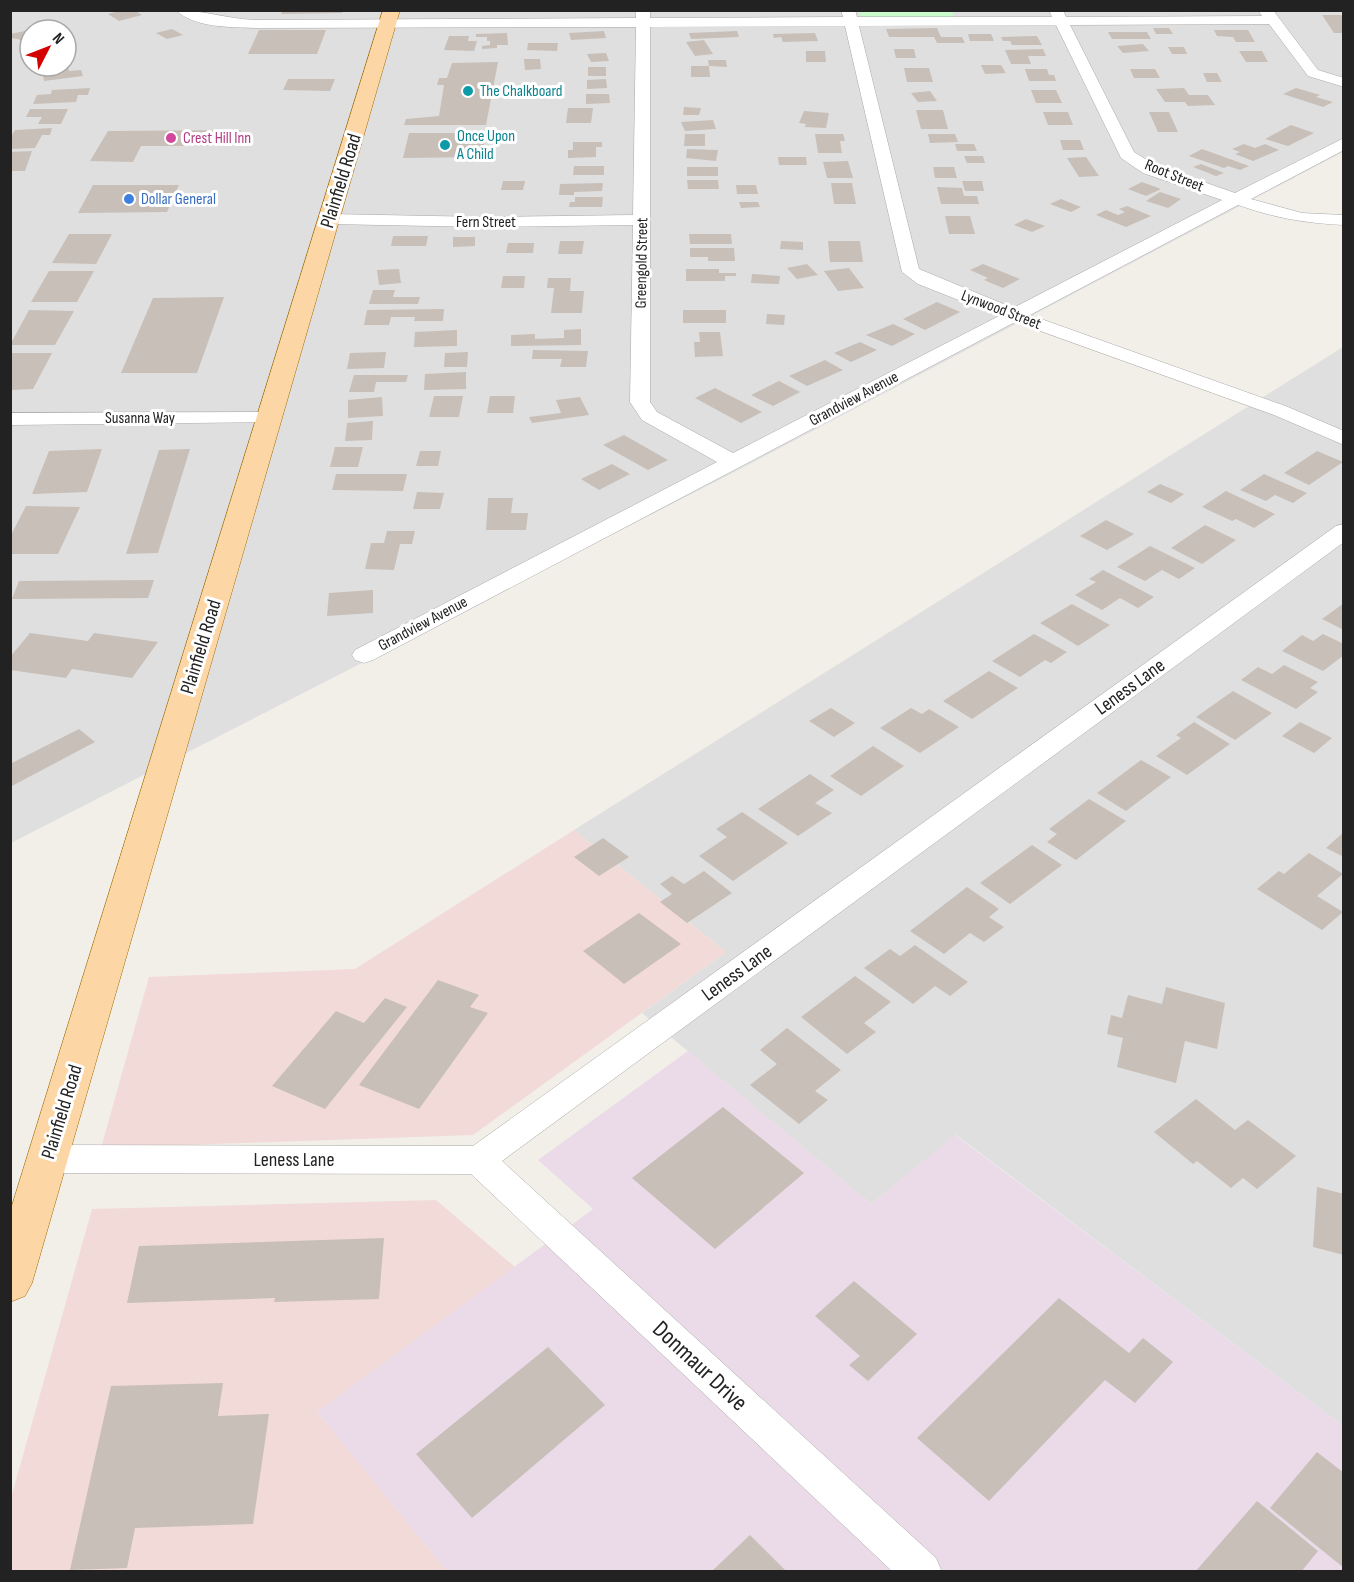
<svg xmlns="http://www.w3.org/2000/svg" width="1354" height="1582" viewBox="0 0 1354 1582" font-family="'Sofia Sans Condensed',sans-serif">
<rect width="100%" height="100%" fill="#f2efe9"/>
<path fill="#e0dfdf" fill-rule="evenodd" d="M11,11H1343V152L744,467L11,843ZM30,30H66V66H30Z
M1343,347V1426L956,1135L871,1204L642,1013L726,952L574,830Z"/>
<path fill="#f2dad9" d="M574,830L726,952L473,1135L101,1148L149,977L355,969Z
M436,1200L515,1267L317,1412L447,1571L11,1572V1498L92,1209Z"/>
<path fill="#ebdbe8" d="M688,1051L871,1204L955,1135L1343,1426V1571H447L317,1412L593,1209L538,1160Z"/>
<path fill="#c8facc" d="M858,11H952L954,18H861Z"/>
<path fill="#c7bfb8" d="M123,10H134L142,15L119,21L108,14Z
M283,10H343L342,13L281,14Z
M1322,15H1341L1344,18V33H1334Z
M937,28L941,37H962L965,43H937L934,37H889L886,29Z
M1153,28H1169L1173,34H1156Z
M172,29L183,35L167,39L156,33Z
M30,30V46L18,39L10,38V34Z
M259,30H326L317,54H248Z
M1214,30H1248L1255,42H1236L1233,37L1217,36Z
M604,31L606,38L571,40L569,33Z
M737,31L739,37L691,39L689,33Z
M1108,32H1147L1151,39H1112Z
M507,33L508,45H497V48L482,49V46L490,45V41H487V37H476V34Z
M815,33L818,41L783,42L781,37L774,38L773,34Z
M968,34H991L994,41H970Z
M449,36H469L468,41H477L474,51L444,50Z
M1037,36L1042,45H1012L1010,41H1003L1001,37Z
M704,40L713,54L695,56L686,42Z
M528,43H558L557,51L527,50Z
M1143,44L1149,51L1123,53L1117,46Z
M1168,47H1184L1187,54H1172Z
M894,49H914L916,58H896Z
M1043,49L1046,56H1028L1031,64H1011L1005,50Z
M806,51H825L826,62H806Z
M1239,51H1262L1268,62H1246Z
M606,53L609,61L591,62L587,54Z
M524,59H540L541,69L525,70Z
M708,60H726L727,67L709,66L710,77H691V66H709Z
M498,62L486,125H404L406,119L439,116L444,85H437L439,78H447L452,63Z
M981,65H1001L1006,73L985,74Z
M68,66L69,71L81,70L83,76L44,81L42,68Z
M588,67H606V76H588Z
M904,68H929L933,82H907Z
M1025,69H1047L1049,75H1054L1056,81H1029Z
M1130,69H1155L1160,78H1134Z
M1203,73H1217L1222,82H1207Z
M288,79H335L330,91L283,90Z
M606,79L607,88L587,89V80Z
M90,88L88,95H78L76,102L33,104L37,95L51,94L52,90Z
M1184,88L1189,95H1208L1215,105L1188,106L1185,102H1165L1156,89Z
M1296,88L1320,95L1316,97L1333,102L1323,107L1283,94Z
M1031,90H1056L1062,103H1036Z
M930,91L937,101L918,102L911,93Z
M586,94H609L610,103L586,104Z
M684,107L701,108L699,115H683Z
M568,108H593L591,123H566Z
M30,109H68L61,124H38L42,117H26Z
M916,110H943L948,129H921Z
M804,111L829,113L826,128L805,127L806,124L799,123Z
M1043,112H1068L1073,125H1048Z
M1149,112H1169L1178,132H1158Z
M713,120L716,129L685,131L681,122Z
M1291,125L1314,133L1288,146L1265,139Z
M52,128L50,135H42L35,148L10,149V138L15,130Z
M241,130L234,146H141L133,162L90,161L108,131Z
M409,133H486L482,157L403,158Z
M685,134H705V146H684Z
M815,134H843L845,141H840L842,153H818Z
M928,134H955L958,142L930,143Z
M1060,140H1080L1084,150H1063Z
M573,142H602V147H596V157L568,158V150H573Z
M955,144H974L977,151H957Z
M1244,144L1255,148L1265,144L1279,150L1253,161L1235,154L1240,152L1232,149Z
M687,149L718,150L716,161L686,158Z
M1202,149L1249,166L1240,170L1228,166L1224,168L1189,156Z
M32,151L25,171H10V152Z
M964,156H983L985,163H967Z
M778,157H806L807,165H779Z
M1086,157L1099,176L1079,177L1067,158Z
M848,161L853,178H827L823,162Z
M1201,164L1224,173L1216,176L1193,167Z
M574,166H604V175H573Z
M687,167H718V176H687Z
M933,167H954L957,178H935Z
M687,180H718L719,189H688Z
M503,181H525L523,190H501Z
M962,181H982L984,191H965Z
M1142,182L1161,189L1146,196L1128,189Z
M603,183L602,191L574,192V195H559L560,184Z
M831,183H852L856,204H834Z
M93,185H179L167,212L78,213Z
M736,185H756L758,194H737Z
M937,187L962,188L964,196H977L979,204H941Z
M1160,192L1181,199L1168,208L1146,201Z
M575,197H603L602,207H569L570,202H575Z
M1061,199L1081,207L1071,212L1050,204Z
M739,202H758L760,207L741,208Z
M1127,206L1151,216L1126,227L1096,215L1106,210L1118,215L1125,212L1119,209Z
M945,216H970L975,234H949Z
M1026,219L1045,226L1032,232L1014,225Z
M69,234H112L96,264L52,263Z
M689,234H731L732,244H690Z
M393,236H428L426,246H391Z
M453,237H475V246L453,247Z
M560,241H584L582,254H558Z
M781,241L803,242V250L780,249Z
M828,241H860L863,262H830Z
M508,243H534L533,253H506Z
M690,248H734L735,261H708V257H690Z
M807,264L818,275L797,279L787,268Z
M983,264L1020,279L1003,288L984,280L988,278L970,270Z
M849,268L864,288L838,291L824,271Z
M399,269L401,283L379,285L377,270Z
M686,269H719V273H736V276H725V281H686Z
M49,271H94L77,302H31Z
M752,274L780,276L779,284L751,283Z
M503,276H525L524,288H501Z
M548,278H571L570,291H584L582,313H551L554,288H547Z
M373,290H395L393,297H420L418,304H369Z
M224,297L197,373H121L153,298Z
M937,302L960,312L925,330L903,319Z
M444,309L443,321H414L415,317H391L389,325H364L367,310Z
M29,310L74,311L55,345H10Z
M683,310H726V323H683Z
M767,314L785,315L784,325L766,324Z
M893,324L915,334L892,346L866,335Z
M581,329V345L511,346V335L535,334V339L564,338V330Z
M457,330V346L414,347L415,332Z
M699,332H720L723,356L695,357L694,342H700Z
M860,342L877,350L851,362L834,353Z
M533,350L588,351L586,367H560L562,359H532Z
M386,352L384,368L347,369L350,353Z
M468,352L467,367H444L445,353Z
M10,353H52L33,389L10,390Z
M825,360L843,370L807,386L789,376Z
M466,372V389L424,390L425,374Z
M354,375H408L406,382H376L374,392H349Z
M779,381L800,392L773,406L751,395Z
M715,388L762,412L741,423L695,398Z
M434,396H463L459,417H429Z
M490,396H515L513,413H487Z
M382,397L383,416L348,418V400Z
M580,397L589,415L532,423L529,417L561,413L556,400Z
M373,421L372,440L345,441L347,423Z
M624,435L668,460L648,470L603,445Z
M335,447H363L358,467H330Z
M102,449L87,492L32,494L49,451Z
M190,449L158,553L126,554L159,450Z
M420,451H441L438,466H416Z
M1317,451L1343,462L1309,485L1284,473Z
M612,464L630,474L599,490L581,479Z
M336,474H407L403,491L332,490Z
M1264,474L1307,493L1293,503L1275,495L1266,501L1240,490Z
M1160,484L1184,494L1171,503L1147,492Z
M1226,491L1275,514L1254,528L1236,519L1232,521L1202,507Z
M417,492L444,493L440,509H413Z
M488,498H513L511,513H528L526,530H486Z
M26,506L80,507L58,554H10V537Z
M1106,520L1134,534L1107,550L1080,536Z
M1205,525L1236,540L1202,564L1171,548Z
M387,531H415L412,544H400L394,570L365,569L371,543H384Z
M1150,546L1195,568L1179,579L1162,570L1145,581L1117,567Z
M1103,570L1154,597L1138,608L1120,598L1102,610L1075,595L1096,582L1089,579Z
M154,580L148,598L12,599L19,581Z
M373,590V613L327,616L329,593Z
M1344,603V630L1322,619Z
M1072,604L1110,625L1078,646L1040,623Z
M30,633L88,641L94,633L158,642L132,678L72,669L66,678L10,670V657Z
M1034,634L1067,652L1051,663L1045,660L1020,677L992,661Z
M1323,634L1344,644V655L1323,671L1282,651L1302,635L1313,641Z
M1284,665L1318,682L1310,688L1318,692L1296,709L1241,680L1258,667L1272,674Z
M989,671L1018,688L972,719L943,701Z
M1233,691L1272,713L1235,740L1196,717Z
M831,708L855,723L834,737L809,721Z
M911,708L922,714L929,709L959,727L920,753L880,728Z
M1194,722L1230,744L1187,775L1156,756L1181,738L1176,735Z
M1300,722L1332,738L1314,753L1282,736Z
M79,729L95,742L10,787V764Z
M873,746L904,766L861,796L830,776Z
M1141,760L1171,777L1126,811L1097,793Z
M810,774L834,790L815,803L832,813L798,836L758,809Z
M1089,799L1126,821L1076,860L1047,842L1057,834L1049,829Z
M742,812L788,843L733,881L699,856L727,837L716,829Z
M1344,832V857L1326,848Z
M603,838L629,857L599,876L574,857Z
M1032,845L1062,865L1010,904L980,883Z
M1309,853L1343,874L1317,896L1343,912L1322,930L1257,889L1279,871L1284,874Z
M704,871L732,893L687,923L660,902L672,894L660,884L672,876L684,884Z
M967,887L999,909L989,917L1004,927L984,942L970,933L944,954L910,931Z
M639,913L681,944L624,984L583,951Z
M915,945L968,982L950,996L935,986L913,1004L864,968L890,949L900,956Z
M855,976L891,1002L864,1023L876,1032L847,1054L801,1017Z
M438,980L479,995L470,1007L488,1013L419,1109L359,1085Z
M1166,987L1225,1003L1217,1049L1185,1041L1176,1083L1117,1067L1123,1038L1107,1034L1111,1015L1122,1018L1128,995L1162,1004Z
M385,998L407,1007L325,1109L272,1086L336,1011L364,1023Z
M787,1028L841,1070L815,1091L828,1100L799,1124L750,1085L777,1064L760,1050Z
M1196,1099L1235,1130L1248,1120L1296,1156L1257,1189L1243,1178L1231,1188L1197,1161L1193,1164L1154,1132Z
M723,1107L804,1173L715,1249L632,1178Z
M1317,1187L1344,1194V1255L1313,1247Z
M384,1238L379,1299L274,1302L275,1298L127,1303L139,1246Z
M854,1281L917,1334L868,1381L849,1365L860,1356L815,1316Z
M1059,1298L1129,1353L1143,1338L1173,1362L1135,1403L1105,1380L989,1501L917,1438Z
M548,1347L605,1405L472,1518L416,1454Z
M223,1383L218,1416L269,1414L253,1524L135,1528L127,1568L70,1570L111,1386Z
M1317,1452L1344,1473V1568L1270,1508Z
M1257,1501L1318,1551L1301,1572H1195Z
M750,1535L787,1572H711Z"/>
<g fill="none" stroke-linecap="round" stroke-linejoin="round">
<defs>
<path id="minor" d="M176,10C203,10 228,19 255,20L636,18V10H650V18L843,17L841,10H855L857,17H1052L1049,10H1063L1066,17L1262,16L1258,10H1273L1318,70L1344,78V87L1308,76L1269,24L1070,25L1134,152L1155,165L1235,193L1344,138V150L1251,199L1302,213L1344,215V225C1304,223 1275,218 1238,205L1030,315L1288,407L1344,431V445L1274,415L1015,322L373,660L364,663L355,660L352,655L355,650L717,462L642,420L630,402L633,225L483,227L330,224L324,223L321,219L324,215L330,214L483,217L633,215L636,27L255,28C231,27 194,28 176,10ZM1056,25L1121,158L1143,173L1222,200L1013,308L919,269L859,26ZM845,26L902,272L918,284L999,316L733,453L657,412L650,402V27Z
M269,412L276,414L279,418L276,422L10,425V413Z
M1344,524V542L502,1161L936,1558L942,1572H893L471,1174L47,1173L35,1169L30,1159L35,1149L47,1145L473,1146L1336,526Z"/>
<path id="major" d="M383,10H400L32,1283L25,1296L10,1302V1212Z"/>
</defs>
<use href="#minor" stroke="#a9a9a9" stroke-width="1"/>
<use href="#major" stroke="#a06b00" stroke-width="1"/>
<use href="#minor" fill="#fff" fill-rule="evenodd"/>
<use href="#major" fill="#fcd6a4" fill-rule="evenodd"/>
</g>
<g fill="#0f9aa8" stroke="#fff" stroke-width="2">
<circle cx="468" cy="91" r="6"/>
<circle cx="445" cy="145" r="6"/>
</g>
<circle fill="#d1479c" stroke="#fff" stroke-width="2" cx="171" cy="138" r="6"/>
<circle fill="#3f7fe0" stroke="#fff" stroke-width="2" cx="129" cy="199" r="6"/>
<g text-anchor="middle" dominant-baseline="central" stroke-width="6" stroke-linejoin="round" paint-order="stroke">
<g font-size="16" fill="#0d838f" stroke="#fff" text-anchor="start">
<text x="480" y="91">The Chalkboard</text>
<text x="457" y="136">Once Upon<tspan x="457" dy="18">A Child</tspan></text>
</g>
<g font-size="16" fill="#b23c85" stroke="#fff" text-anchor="start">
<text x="183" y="138">Crest Hill Inn</text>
</g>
<g font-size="16" fill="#222" stroke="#fff">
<text transform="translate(1174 176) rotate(22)">Root Street</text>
<text x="486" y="222">Fern Street</text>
<text transform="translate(642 263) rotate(-89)">Greengold Street</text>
<text transform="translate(1001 310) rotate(21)">Lynwood Street</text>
<text transform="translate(854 399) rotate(-28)">Grandview Avenue</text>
<text x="140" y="418">Susanna Way</text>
<text transform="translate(423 624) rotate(-28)">Grandview Avenue</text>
</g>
<g font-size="16" fill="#366cbe" stroke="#fff" text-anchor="start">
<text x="141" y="199">Dollar General</text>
</g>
<g font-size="20" fill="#222" stroke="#fff">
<text transform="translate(341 181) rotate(-73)">Plainfield Road</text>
<text transform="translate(201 647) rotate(-73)">Plainfield Road</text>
<text transform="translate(1130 687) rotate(-36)">Leness Lane</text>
<text transform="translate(737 973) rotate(-36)">Leness Lane</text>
<text transform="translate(62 1112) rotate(-73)">Plainfield Road</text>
<text x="294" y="1160">Leness Lane</text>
</g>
<g font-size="24" fill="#222" stroke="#fff">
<text transform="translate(700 1366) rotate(43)">Donmaur Drive</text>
</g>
</g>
<rect width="1354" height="1582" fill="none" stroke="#222222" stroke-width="24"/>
<g transform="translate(48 48) rotate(48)"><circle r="28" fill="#ffffff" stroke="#a7a7a7" stroke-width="1.5"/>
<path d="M0-4.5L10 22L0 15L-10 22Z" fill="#d40000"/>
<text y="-9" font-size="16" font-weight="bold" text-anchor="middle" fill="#222222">N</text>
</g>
</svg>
